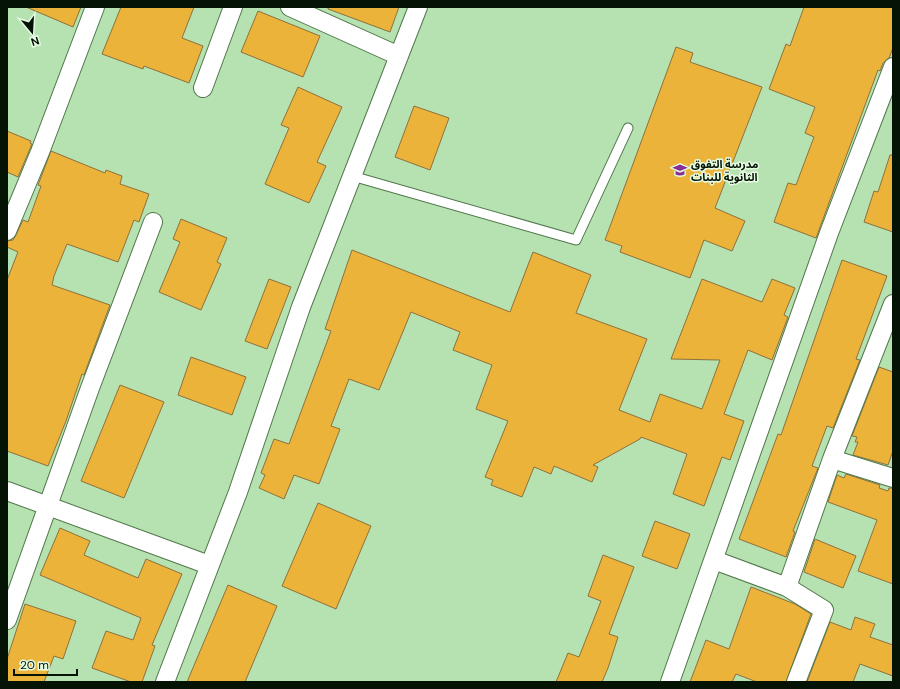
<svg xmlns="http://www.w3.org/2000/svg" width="900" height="689" viewBox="0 0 900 689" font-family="'DM Sans','Noto Sans Arabic',sans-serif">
<rect width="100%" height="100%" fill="#b6e1b0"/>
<path fill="#ecb33a" stroke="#8d713c" d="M26,7H81L73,27Z
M121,7H194L182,38L203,46L189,83L144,66L143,69L102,54Z
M328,7H399L390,32L328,9Z
M804,7H893V48L889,58L883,63L880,71L878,70L816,238L774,222L788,183L796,185L814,137L805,133L815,107L769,89L786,44L790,46Z
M258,11L320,36L303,77L241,52Z
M676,47L693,53L690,62L762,87L715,208L745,221L732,251L704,240L690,278L620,252L622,246L605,240Z
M298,87L342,107L317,162L326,166L309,203L265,184L289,128L281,125Z
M414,106L449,118L430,170L395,157Z
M7,131L31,141L30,143L32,144L18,177L7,172Z
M51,151L105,173L106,170L122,176L120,184L149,194L139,222L134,220L118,262L67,244L54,276L52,285L110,305L84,375L82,374L66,421L48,466L7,451V280L18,252L7,247V241L13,240L16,235L23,220L28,222L41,186L38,185Z
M890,155H893V232L864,222L874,191L878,192Z
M181,219L227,238L217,262L221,264L201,310L159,292L180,242L173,239Z
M352,250L510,312L533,252L591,275L576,313L647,339L619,410L650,422L660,394L702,409L720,360L671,359L702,279L762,302L772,279L795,288L784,315L788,317L772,360L748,350L724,414L744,421L730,460L722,457L704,506L673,494L687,454L641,437L640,439L593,465L598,467L592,482L554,466L551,474L534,467L522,497L491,485L493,480L485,477L508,421L476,409L492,365L453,350L460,332L411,312L379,390L349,379L331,426L340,429L319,484L294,475L284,499L259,488L265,475L261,473L274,439L289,444L331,331L325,329Z
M842,260L887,276L856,359L860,360L833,428L827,426L812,466L818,468L793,531L795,532L786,557L739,539L778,434L781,435Z
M269,279L291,287L267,349L245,341Z
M191,357L246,377L232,415L178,395Z
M879,367L893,372V451L888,465L853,455L858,442H855L857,437L852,436Z
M120,385L164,402L124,498L81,481Z
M846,474L880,485L879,488L888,491L889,488H893V584L858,571L877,520L828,502L837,475L844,478Z
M318,503L371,526L336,609L282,586Z
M655,521L690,534L677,569L642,556Z
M60,528L90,541L84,555L138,578L146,559L182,574L152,645L155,646L142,682H131L92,668L106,631L133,640L141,618L40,575Z
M815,539L856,556L843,588L804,572Z
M603,555L634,567L609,634L618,637L608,668L602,682H556L568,653L579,657L601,601L588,596Z
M228,585L277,606L245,682H187Z
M751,587L795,604L811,614L786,682H757L736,674L732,682H690L706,640L729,649Z
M25,604L76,621L63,659L54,656L44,682H7V659Z
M855,617L875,624L870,637L893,645V676L860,664L853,682H807L830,622L851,630Z"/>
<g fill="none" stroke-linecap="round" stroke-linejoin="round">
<defs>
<path id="service" d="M352,176L576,240L628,128"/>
<path id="minor" d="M290,7L399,56
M203,88L233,7
M7,231L40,152L95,7
M832,459L893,478
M7,491L209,565
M714,560L787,587L824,610L796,682
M787,587L832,459L893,304
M7,620L90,388L153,222
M165,682L238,492L301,307L418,7
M670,682L829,233L893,67"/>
</defs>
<use href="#service" stroke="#50774b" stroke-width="11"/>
<use href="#minor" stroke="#50774b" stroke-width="20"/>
<use href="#service" stroke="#fff" stroke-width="9"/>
<use href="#minor" stroke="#fff" stroke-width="18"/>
</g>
<defs>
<symbol id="school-bare" viewBox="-9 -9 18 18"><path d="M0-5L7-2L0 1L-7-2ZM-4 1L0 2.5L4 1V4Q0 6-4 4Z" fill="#882c97" stroke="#e5fbe2" stroke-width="2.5" paint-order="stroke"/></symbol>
</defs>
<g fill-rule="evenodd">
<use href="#school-bare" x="670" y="160" width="20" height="20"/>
</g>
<g text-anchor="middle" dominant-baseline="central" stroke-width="3" stroke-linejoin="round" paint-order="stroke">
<g font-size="11" font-weight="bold" fill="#051304" stroke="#e5fbe2" text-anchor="start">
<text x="691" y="164">مدرسة التفوق<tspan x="691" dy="13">الثانوية للبنات</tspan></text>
</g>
</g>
<rect width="900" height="689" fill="none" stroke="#051304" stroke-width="16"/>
<g transform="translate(32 32) rotate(162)" stroke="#e5fbe2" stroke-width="3" paint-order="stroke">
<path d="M0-3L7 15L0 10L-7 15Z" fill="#051304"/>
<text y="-6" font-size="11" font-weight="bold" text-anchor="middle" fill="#051304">N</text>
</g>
<path d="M14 669v6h63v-6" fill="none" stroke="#051304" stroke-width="2"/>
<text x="20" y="669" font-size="12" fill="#051304" stroke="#e5fbe2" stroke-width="3" paint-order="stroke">20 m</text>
</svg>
